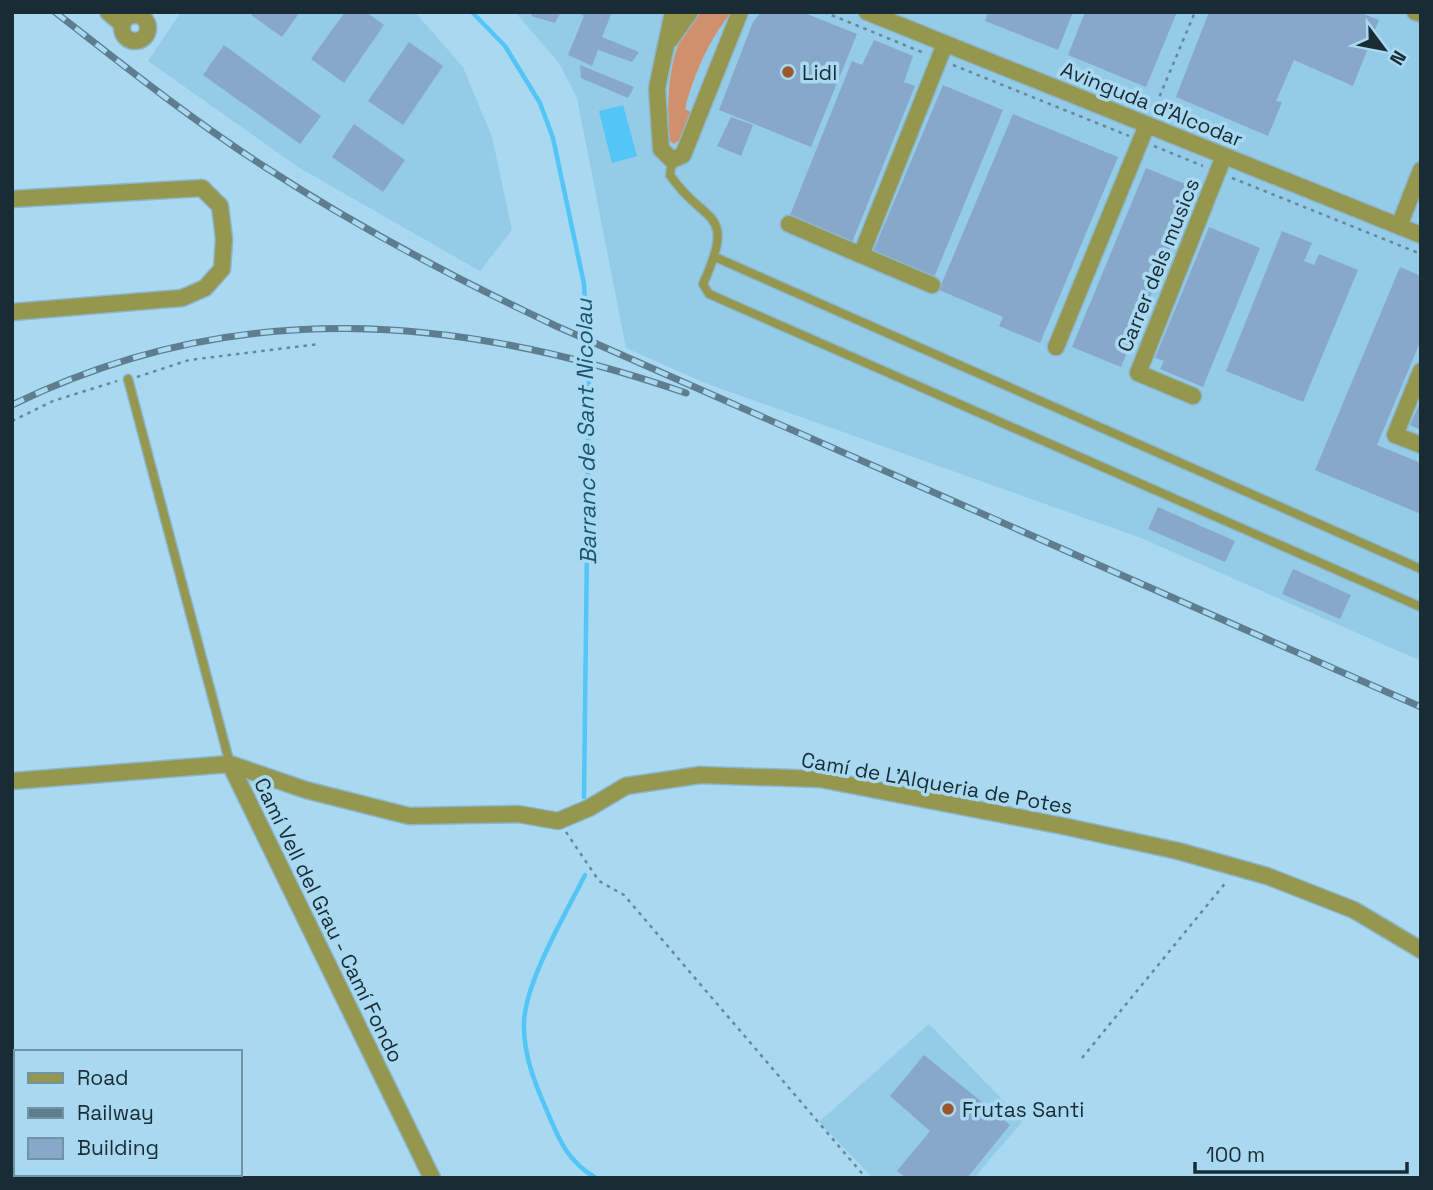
<svg xmlns="http://www.w3.org/2000/svg" width="1433" height="1190" viewBox="0 0 1433 1190" font-family="'Space Grotesk',sans-serif">
<rect width="100%" height="100%" fill="#a9d9f1"/>
<path fill="#94cbe7" d="M181,12H415L463,67L492,137L512,230L480,271L298,167L148,61Z
M515,12H1421V661L1141,538L705,383L626,348L577,98L559,63Z
M929,1024L1023,1121L974,1178H873L819,1122Z"/>
<path fill="#d1906c" d="M700,12H732C710,37 693,76 685,109L693,113L682,138L674,144L670,141C666,101 667,41 700,12Z"/>
<path fill="#53c5f6" d="M623,105L637,156L612,163L599,111Z"/>
<g fill="none" stroke-linecap="round" stroke-linejoin="round">
<path stroke="#53c5f6" stroke-width="4.5" d="M472,12L505,46L540,103L553,138L584,284L589,375L584,797
M585,875C566,913 525,982 524,1023C523,1054 535,1084 547,1111C559,1140 568,1162 596,1178"/>
</g>
<path fill="#88a8c9" d="M254,12H300L282,37L251,15Z
M345,12H366L384,25L344,83L311,59Z
M533,12H561L555,23L531,16Z
M576,12H612L602,37L639,52L632,62L598,50L592,66L568,55L584,16Z
M761,12H802L857,34L811,147L719,110L753,22Z
M988,12H1073L1058,50L985,21Z
M1085,12H1177L1146,87L1068,55Z
M1209,12H1358L1379,20L1353,86L1294,60L1276,101L1282,102L1268,136L1176,97Z
M874,40L913,56L904,82L915,86L851,245L788,220L852,61L862,65Z
M409,42L443,66L403,125L368,101Z
M224,45L321,116L300,144L203,75Z
M580,65L634,87L628,98L581,78Z
M943,85L1003,110L933,280L872,254Z
M1013,114L1118,157L1040,343L999,326L1003,317L939,290Z
M731,117L753,125L741,156L717,146Z
M354,124L405,160L383,192L332,157Z
M1146,168L1195,188L1121,367L1072,347Z
M1209,227L1260,248L1203,387L1160,369L1164,361L1155,358Z
M1282,231L1312,243L1304,261L1314,265L1319,254L1358,270L1303,402L1226,371Z
M1400,267L1421,276V340L1377,445L1421,463V514L1315,470Z
M1421,400V430L1410,425Z
M1158,507L1235,541L1225,562L1148,529Z
M1293,569L1351,595L1340,619L1282,594Z
M924,1055L1010,1125L967,1178H906L897,1171L930,1131L890,1096Z"/>
<g fill="none" stroke-linecap="round" stroke-linejoin="round">
<defs>
<path id="service" d="M672,160L670,175C704,226 738,207 703,284L709,294L1421,607
M715,257L1421,569
M128,379L230,764"/>
<path id="minor" d="M108,12L122,24
M673,12L657,88L661,149L672,160L683,155L740,12
M867,12L1421,235
M1415,12L1421,14
M122 28a13 13 0 1 1 26 0a13 13 0 1 1-26 0Z
M670,40L690,12
M12,199L202,188L220,206L224,239L222,269L205,288L182,298L12,312
M789,224L861,255
M1399,226L1421,170
M932,285L861,255L945,44
M1056,347L1147,125
M1421,371L1395,435L1421,445
M1193,396L1138,373L1224,156
M230,764L432,1178
M12,781L230,764L306,790L409,816L518,814L558,821L589,808L626,786L700,775L820,779L1063,826L1178,851L1267,876L1354,910L1421,950"/>
</defs>
<use href="#service" stroke="#8cb6cb" stroke-width="11"/>
<use href="#minor" stroke="#8cb6cb" stroke-width="19"/>
<path stroke="#66899a" stroke-width="2.5" stroke-dasharray="3.5 5" stroke-linecap="butt" d="M824,12L924,53
M953,65L1129,136
M1153,112L1195,12
M1154,146L1203,166
M1232,178L1421,254
M137,377L189,360L319,344
M12,421L53,401L117,381
M566,832L599,881L624,895L866,1178
M1082,1058L1227,881"/>
<use href="#service" stroke="#95974e" stroke-width="8"/>
<use href="#minor" stroke="#95974e" stroke-width="16"/>
<defs>
<path id="rail" d="M55,12C124,66 192,120 265,167C359,228 456,279 556,326L1421,707
M12,405C236,296 457,314 686,393"/>
</defs>
<use href="#rail" stroke="#5e7e8f" stroke-width="7"/>
<use href="#rail" stroke="#a9d9f1" stroke-width="4.5" stroke-dasharray="13" stroke-linecap="butt"/>
</g>
<g fill="#9b562b" stroke="#a9d9f1" stroke-width="2.5">
<circle cx="788" cy="72" r="7"/>
<circle cx="948" cy="1109" r="7"/>
</g>
<g text-anchor="middle" dominant-baseline="central" stroke-width="7" stroke-linejoin="round" paint-order="stroke">
<g font-size="21" fill="#192c35" stroke="#a9d9f1" text-anchor="start">
<text x="802" y="72">Lidl</text>
<text x="962" y="1109">Frutas Santi</text>
</g>
<g font-size="21" fill="#192c35" stroke="#a9d9f1">
<text transform="translate(1152 104) rotate(22)">Avinguda d'Alcodar</text>
<text transform="translate(1158 265) rotate(-68)">Carrer dels musics</text>
<text transform="translate(937 783) rotate(10)">Camí de L'Alqueria de Potes</text>
<text transform="translate(329 920) rotate(64)">Camí Vell del Grau - Camí Fondo</text>
</g>
<g font-size="23" font-style="italic" fill="#18566f" stroke="#a9d9f1">
<text transform="translate(586 432) rotate(-91)">Barranc de Sant Nicolau</text>
</g>
</g>
<rect width="1433" height="1190" fill="none" stroke="#192c35" stroke-width="28"/>
<rect x="14" y="1050" width="228" height="126" fill="#a9d9f1" stroke="#6f94a6" stroke-width="2"/>
<rect x="28" y="1073" width="35" height="10" fill="#95974e" stroke="#6f94a6" stroke-width="2"/>
<text x="77" y="1085" font-size="21" fill="#192c35">Road</text>
<rect x="28" y="1108" width="35" height="10" fill="#5e7e8f" stroke="#6f94a6" stroke-width="2"/>
<text x="77" y="1120" font-size="21" fill="#192c35">Railway</text>
<rect x="28" y="1138" width="35" height="21" fill="#88a8c9" stroke="#6f94a6" stroke-width="2"/>
<text x="77" y="1155" font-size="21" fill="#192c35">Building</text>
<g transform="translate(1384 49) rotate(122)" stroke="#a9d9f1" stroke-width="5" paint-order="stroke">
<path d="M0-5L12 26L0 18L-12 26Z" fill="#192c35"/>
<text y="-10" font-size="19" font-weight="bold" text-anchor="middle" fill="#192c35">N</text>
</g>
<path d="M1195 1162v10h212v-10" fill="none" stroke="#192c35" stroke-width="3.5"/>
<text x="1206" y="1162" font-size="21" fill="#192c35" stroke="#a9d9f1" stroke-width="5" paint-order="stroke">100 m</text>
</svg>
